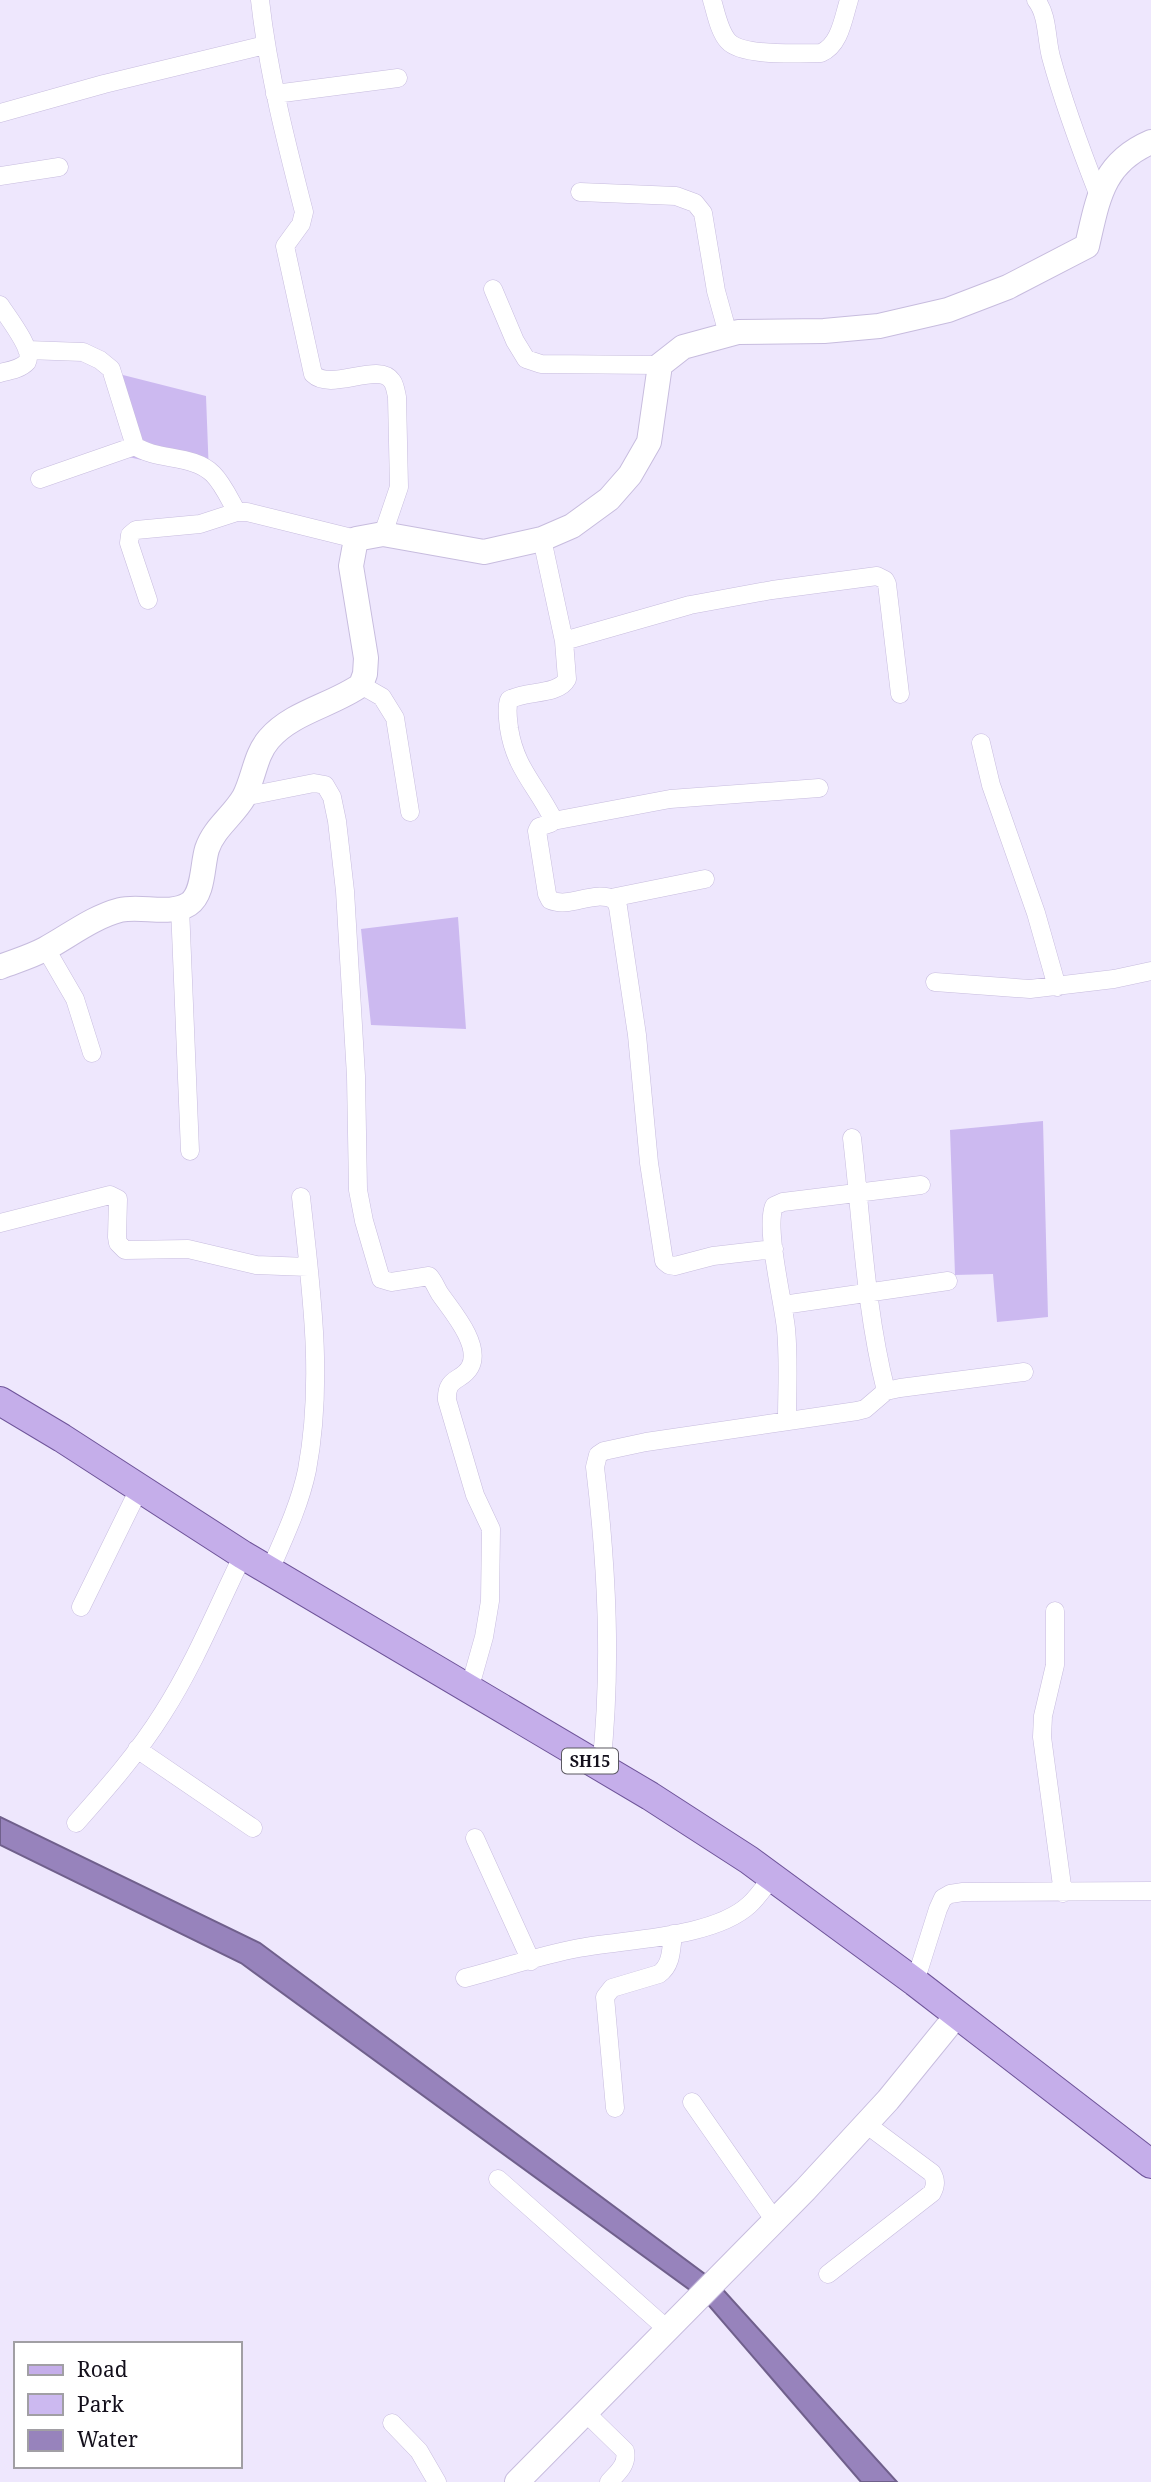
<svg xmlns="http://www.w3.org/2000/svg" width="1151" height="2482" viewBox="0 0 1151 2482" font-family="'Noto Serif',serif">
<rect width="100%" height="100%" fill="#eee7fd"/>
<path fill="#ccb9f0" d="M119,374L206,396L209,475L124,456Z
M458,917L466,1029L371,1025L361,929Z
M1043,1121L1048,1317L997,1322L993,1274L955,1275L950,1130Z"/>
<path fill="#9783bc" stroke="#70608c" stroke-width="2" d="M0,1817L260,1943L717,2283L897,2482H861L705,2301L241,1963L0,1845Z"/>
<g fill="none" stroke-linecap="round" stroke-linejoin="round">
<defs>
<path id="street" d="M260,0C268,72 286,142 304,212L301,224L285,246L313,374C331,392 379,361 392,381C395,385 396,392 397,397L399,487L383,534
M712,0C716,13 719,31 728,41C742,57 800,53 821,53C840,45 843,19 849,0
M1036,0C1048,15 1046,38 1051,57C1064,105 1081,150 1099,196
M275,94L398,78
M0,113L104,84L265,45
M0,176L59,167
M580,192L676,196L695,203L703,213L716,291L728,334
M493,289L515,341L526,359L541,364L660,365
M0,305C7,316 34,350 27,362C21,369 8,371 0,373
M27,350L83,352L100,360L111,369L135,446C157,461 193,454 213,474C223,484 230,500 237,512
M40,479L135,446
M542,539L564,641L567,679C558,696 525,690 509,700C506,709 508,718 509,728C515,768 536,785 553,819L551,823L539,827L537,831L547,894L550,900C571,909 593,889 615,900L618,907L637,1035L649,1163L664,1261L669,1265L675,1266L713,1256L774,1249
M148,600L129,543L130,535L136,530L200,524L237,512H247L356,539
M564,641L690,605L772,590L877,576L885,580L887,584L900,694
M361,685L382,697L395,718L410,812
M981,743L991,785L1036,913L1057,987
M243,797L314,783L325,785L332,797L337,821L345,891L356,1076L358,1190L364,1221L381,1279L391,1282L429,1276C434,1281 436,1288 440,1294C451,1310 482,1345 470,1367C462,1382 446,1376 447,1400L475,1495L491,1529L490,1601L484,1637L469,1690
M553,821L670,799L819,788
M611,898L705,879
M180,907L190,1151
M46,949L75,999L92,1053
M935,982L1030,989L1114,979L1151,971
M852,1138C862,1223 865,1308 886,1391
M0,1223L110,1195L118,1199L117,1237L118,1243L125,1250L188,1249L256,1265L308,1267
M783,1305L948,1281
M787,1421C787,1390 789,1359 786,1329C783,1300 765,1229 774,1206L783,1202L921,1185
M270,1570C284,1538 300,1504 307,1470C324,1379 311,1288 301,1197
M81,1607L139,1489
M1055,1611V1665L1043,1716L1042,1737L1063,1893
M137,1749L253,1828
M601,1768C612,1667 607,1568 595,1467L598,1455L604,1451L646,1442L857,1411L865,1409L886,1391L900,1388L1024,1372
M76,1823C107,1788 138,1753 163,1713C195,1663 217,1608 243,1555
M475,1838L531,1961
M465,1978C503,1968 541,1955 579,1948C626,1939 713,1938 749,1905C758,1897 765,1886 773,1876
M915,1982L938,1909L943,1898L950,1894L963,1892L1151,1891
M692,2102L775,2221
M615,2108L605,1997L612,1988L659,1974C672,1965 671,1949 673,1934
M498,2179L667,2329
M828,2274L932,2193C936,2185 936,2180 932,2173L866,2124
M585,2412L625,2451C628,2465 617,2473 609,2482
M392,2423L419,2451L437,2482"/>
<path id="secondary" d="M0,967C15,961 30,957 45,949C69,936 93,917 120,910C141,905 170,916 189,904C204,894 202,865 207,849C214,828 233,816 244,797C254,778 255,755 269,739C292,712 333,705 361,685L365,674L366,658L351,566L356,539L383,534L484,552L542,539L572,526L609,499L630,475L649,442L660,365L683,347L738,332L824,331L879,326L948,310L1008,287L1087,246C1098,199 1102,163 1151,142
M517,2482L805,2190L888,2100L957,2015"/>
<path id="primary" d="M0,1401L62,1438L243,1555L650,1796L749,1860L915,1982L1151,2164"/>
</defs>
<use href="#street" stroke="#c7bcde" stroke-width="19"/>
<use href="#secondary" stroke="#c7bcde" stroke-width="26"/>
<use href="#primary" stroke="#6e5499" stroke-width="30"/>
<use href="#street" stroke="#fff" stroke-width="18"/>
<use href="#secondary" stroke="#fff" stroke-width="24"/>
<use href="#primary" stroke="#c5aeea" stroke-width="28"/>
</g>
<g text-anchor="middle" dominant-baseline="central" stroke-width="7" stroke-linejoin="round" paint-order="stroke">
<rect fill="#fff" stroke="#5a5860" stroke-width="2" x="562" y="1748.5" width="56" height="25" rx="5"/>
<g font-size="16" font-weight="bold" fill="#14101c">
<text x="590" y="1761">SH15</text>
</g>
</g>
<rect x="14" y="2342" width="228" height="126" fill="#ffffff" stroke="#a19fa4" stroke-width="2"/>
<rect x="28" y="2365" width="35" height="10" fill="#c5aeea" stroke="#a19fa4" stroke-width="2"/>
<text x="77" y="2377" font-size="21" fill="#14101c">Road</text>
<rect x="28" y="2394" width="35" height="21" fill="#ccb9f0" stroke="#a19fa4" stroke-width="2"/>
<text x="77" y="2412" font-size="21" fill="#14101c">Park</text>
<rect x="28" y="2430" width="35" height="21" fill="#9783bc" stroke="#a19fa4" stroke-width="2"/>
<text x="77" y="2447" font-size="21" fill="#14101c">Water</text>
</svg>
